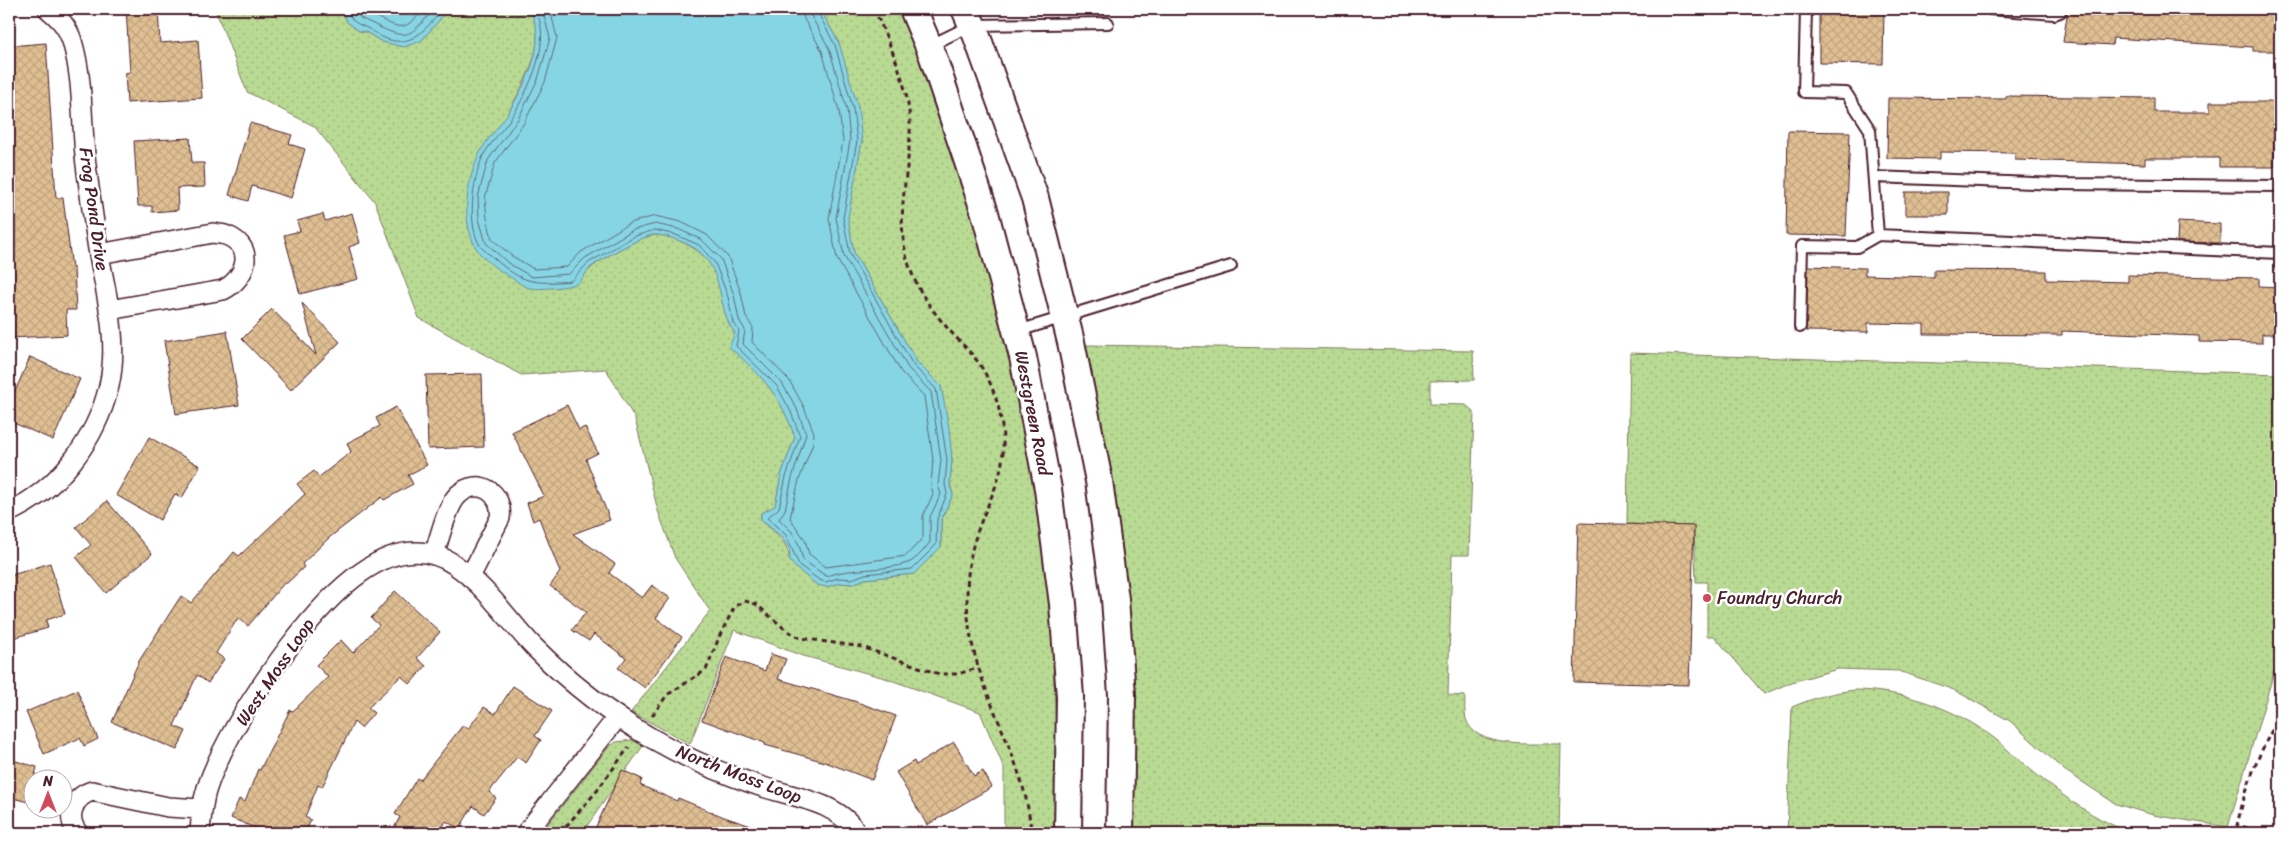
<svg xmlns="http://www.w3.org/2000/svg" width="2289" height="842" viewBox="0 0 2289 842" font-family="Sriracha,sans-serif">
<defs>
<pattern id="grass-dots" width="8" height="8" patternUnits="userSpaceOnUse" patternTransform="scale(1.25)"><rect width="8" height="8" fill="#b8da93"/><path d="M2 2h.1M6 6h.1" fill="none" stroke="#a0bb7f" stroke-width="1.8" stroke-linecap="round"/></pattern>
<pattern id="building-cross-hatch" width="8" height="8" patternUnits="userSpaceOnUse" patternTransform="scale(1.25)"><rect width="8" height="8" fill="#dfbf92"/><path d="M0 0l8 8M0 8l8-8" fill="none" stroke="#c1a47e"/></pattern>
</defs>
<rect width="100%" height="100%" fill="#fff"/>
<filter id="ink" filterUnits="userSpaceOnUse"><feTurbulence type="fractalNoise" baseFrequency=".02" numOctaves="2"/><feDisplacementMap in="SourceGraphic" scale="10" xChannelSelector="R" yChannelSelector="G"/><feConvolveMatrix kernelMatrix="1 2 1 2 8 2 1 2 1" color-interpolation-filters="sRGB"/></filter>
<g filter="url(#ink)">
<path fill="url(#grass-dots)" stroke="#817c5f" d="M215,9H342L347,22L359,31L366,32L382,42L421,41L449,9H528C552,40 523,83 508,113L579,282C583,278 586,272 591,268C601,259 642,235 655,235C674,235 701,249 711,265C724,285 720,315 735,333L730,347C763,376 780,395 795,437L781,475L775,507L761,513V520C776,533 788,541 790,561L827,587L839,583L853,584L865,579L914,574L941,547V519L953,495L950,484L952,460L941,386L917,362L854,253L847,218L862,141L839,43L820,9H902L955,143L1015,361L1038,499L1052,619L1056,737V833H1004V768L980,712L885,678L800,655L734,630L690,744L631,712L710,611L675,558L658,511L635,419L606,369L521,375L419,318L375,202L314,126L247,92Z
M1086,345L1473,351L1474,380L1430,381V404L1466,405L1474,412L1469,555H1452L1448,695L1465,696C1465,703 1464,712 1466,719C1475,750 1536,743 1561,744L1559,833H1132L1134,708L1112,484Z
M1630,353L2280,374V652L2228,827L2153,815L2116,804L2064,770L2010,721L1954,690L1899,671L1838,669L1792,682L1764,694L1714,636H1707V582H1696L1694,526L1627,524Z
M1856,690C1905,691 1955,708 1994,738C2003,744 2009,752 2017,758C2053,789 2087,816 2131,833H1787L1792,707C1813,698 1833,692 1856,690Z
M632,740L643,746L582,833H541L608,748L616,742Z"/>
<path fill="#86d5e4" stroke="#6e8c9a" d="M342,9H449L421,41L404,47L382,42L366,32L359,31L347,22Z
M528,9H820L839,43L858,107L862,141L848,218L854,253L917,362L941,386L949,428L952,460L950,484L953,495L941,519V547L914,574L865,579L853,584L839,583L827,587L817,585L796,568L790,561L789,549L782,537L761,520V513L775,506L781,475L795,437C780,395 763,376 729,347L735,333C716,310 726,271 696,249C687,243 665,234 653,235C641,237 600,259 590,268C586,272 583,279 578,283C572,287 537,290 530,288C523,287 516,280 510,277C501,272 480,257 476,248C461,220 466,185 478,157C484,141 499,128 508,113C525,85 551,39 528,9Z"/>
<g fill="none" stroke-linecap="round" stroke-linejoin="round">
<path stroke="#626875" stroke-width="1" d="M347,9C353,24 355,22 369,29C373,31 377,34 382,37C411,51 426,28 443,9
M354,9C358,19 363,19 371,23C408,41 408,39 434,9
M362,9C366,14 370,14 375,16C401,30 404,32 424,9
M534,9C555,37 528,92 511,118C502,131 489,144 482,158C473,181 466,225 481,247C484,251 491,255 495,259C523,284 535,284 571,281L588,263L635,236L655,230L676,235L699,245L715,263L728,297L733,323L739,331L736,346L777,386L791,412L800,436L786,477L779,508L767,518L786,535L799,565L819,580L826,582L838,578L852,579L865,574L912,569L936,545L937,519L947,494L945,484L947,460L936,389L913,365L850,254L843,218L857,141L853,109L835,45L816,9
M542,9L550,38L538,79L518,119L488,160L478,197L479,219L486,243L508,263L532,277L569,274L585,258L633,230L655,224L678,229L702,240L721,259L734,295L739,320L745,330L743,344L782,383L797,409L806,434L792,478L785,510L779,519L792,532L799,545L803,560L826,576C852,567 881,572 908,563C916,560 925,549 930,542V517L941,494L938,485L941,460L931,392L908,368L844,256L836,218L850,141L847,110L829,48L811,16L809,9
M550,9L557,38L545,82L524,123L495,163L485,198L487,218L492,239L512,256L534,269L567,267L581,252L630,223L655,216L681,222L707,235L728,257L741,293L746,317L753,328L752,342L789,380L804,407L814,433L813,443L799,480L790,518L805,540L809,554L826,567L906,556L923,538V516L933,494L931,485L933,460L924,396L901,372L837,259L829,218L843,141L839,111L822,51L804,19L802,9"/>
</g>
<path fill="url(#building-cross-hatch)" stroke="#4a1f2b" d="M126,9H158L160,43L198,40L202,98L127,103L125,73L130,72Z
M1824,9H1884L1883,64L1819,63V11H1823Z
M2068,9H2280V51H2253V47L2113,38L2112,45L2063,42Z
M46,43L56,198H63L72,268H74L76,310H66L67,335L11,338L9,302V46Z
M2006,96L2154,98V112H2210V102H2274V167H2219V158H2145V164L2015,160V153L1940,152V159L1887,158L1888,98L2006,99Z
M250,123L292,135L289,144L305,149L291,198L252,186L248,201L229,195Z
M1788,131L1850,132L1846,236L1786,235Z
M190,138L192,163H204L205,187L177,188L178,210L152,212V206H138L134,141Z
M1905,192H1948V215H1905Z
M352,213L360,243L349,247L358,279L300,294L284,235L300,231L297,221L323,214L325,221Z
M2178,222L2220,224V243L2177,242Z
M1808,266L1865,268V275L1934,277V270L2046,271V280L2128,282V275L2259,278V286L2280,287V334H2262V343L2199,342V336L2062,331V335L1924,334V324L1868,323V332L1806,331Z
M302,303L340,342L291,390L242,339L272,309L316,355Z
M227,331L239,405L176,414L164,341Z
M30,357L80,379L53,440L9,421V405Z
M482,374L484,447L428,449L426,375Z
M567,405L579,430L585,427L598,453L586,459L610,520L573,534L615,564L609,573L642,598L652,585L670,598L656,618L682,637L645,688L618,668L626,658L594,634L589,641L572,630L586,612L550,586L560,572L539,518L533,521L527,503L544,496L512,432Z
M396,407L427,465L408,475L413,484L384,500L382,497L330,537L302,564L304,567L286,584L285,582L248,626L238,618L216,653L224,659L208,683L197,675L174,726L186,731L177,750L112,722L139,661L181,596L191,603L234,552L239,556L305,494L297,484L314,471L319,477L351,452L347,443L380,426L376,418Z
M149,437L200,466L182,498L175,494L160,520L116,495Z
M107,501L152,554L106,593L76,557L91,545L76,527Z
M1578,523L1694,526L1689,685L1574,682Z
M50,563L65,614L46,620L48,628L9,639V576Z
M395,591L440,632L417,658L426,666L410,684L401,676L368,708L374,713L361,728L354,722L322,787L318,785L305,817L311,820L305,833H267L231,818L239,799L245,802L258,769L260,770L290,710L293,711L328,677L316,665L341,640L353,653L379,625L371,618Z
M771,654L786,659L778,679L854,701L896,716L872,780L825,762L765,745V743L702,720L726,657L765,671Z
M513,686L552,711L535,736L541,740L526,763L517,757L489,792L496,798L484,814L473,806L459,829L446,821L439,833H391L400,817L395,814L417,778L420,780L463,725L468,729L484,707L495,714Z
M77,690L98,739L84,746L80,738L44,754L26,712Z
M954,742L974,776L983,771L992,787L927,825L896,772L914,761L916,765Z
M9,759L37,767L28,802L9,797Z
M622,770L642,779L640,785L677,801L678,798L724,817L763,830V833H593Z"/>
<g fill="none" stroke-linecap="round" stroke-linejoin="round">
<defs>
<path id="lane" d="M1806,9L1804,92L1846,93L1870,130L1878,235L2280,253
M1990,9L2054,14L2060,12L2061,9
M929,46L972,25L1108,23
M1874,177L2060,184L2280,186
M1800,327L1802,246L1857,247L1878,235
M1018,331L1231,266"/>
<path id="street" d="M99,254L213,233C217,234 224,234 228,236C256,248 246,279 223,290L109,310
M9,512C59,489 96,440 109,386C119,342 107,298 99,255C94,225 90,195 86,165C81,124 84,81 72,41C68,27 59,18 48,9
M434,555C439,540 447,505 458,495C478,476 504,493 500,518L470,577
M78,833C65,817 73,797 92,791L168,807L201,809
M200,833C201,818 202,803 207,788C223,740 259,687 289,647C324,601 392,521 455,565C487,587 508,620 534,647C570,683 609,714 653,739C686,758 721,773 757,785C790,797 837,800 857,833
M526,833L617,718"/>
<path id="secondary" d="M913,9L932,54L985,213L1023,357L1048,489L1063,604L1070,697L1068,833
M965,9L976,34L1035,198L1071,342L1099,481L1115,599L1122,695L1120,833"/>
</defs>
<use href="#lane" stroke="#4a1f2b" stroke-width="14"/>
<use href="#street" stroke="#4a1f2b" stroke-width="22"/>
<use href="#secondary" stroke="#4a1f2b" stroke-width="30"/>
<path stroke="#4a1f2b" stroke-width="3" stroke-dasharray="5 4" stroke-linecap="butt" d="M874,9C891,47 912,91 910,135C908,177 895,220 908,262C916,289 932,311 951,332C960,342 970,351 978,362C994,385 1002,412 1003,440C1005,479 987,501 976,536C966,565 965,602 970,632C981,702 1027,762 1031,833
M652,716L667,695L706,670L720,635L735,606L745,601L756,604L786,630L800,638L862,647L939,674H958L977,668
M560,833L596,792L629,747
M2265,833L2237,825C2248,780 2257,756 2280,716"/>
<use href="#lane" stroke="#fff" stroke-width="10"/>
<use href="#street" stroke="#fff" stroke-width="19"/>
<use href="#secondary" stroke="#fff" stroke-width="26"/>
</g>
</g>
<circle fill="#d1495b" stroke="#fff" stroke-width="2" cx="1707" cy="598" r="5"/>
<g text-anchor="middle" dominant-baseline="central" stroke-width="5" stroke-linejoin="round" paint-order="stroke">
<g font-size="18" fill="#4a1f2b" stroke="#fff">
<text transform="translate(94 209) rotate(82)">Frog Pond Drive</text>
<text transform="translate(1033 413) rotate(79)">Westgreen Road</text>
<text transform="translate(275 672) rotate(-56)">West Moss Loop</text>
<text transform="translate(739 774) rotate(21)">North Moss Loop</text>
</g>
<g font-size="18" fill="#4a1f2b" stroke="#fff" text-anchor="start">
<text x="1717" y="598">Foundry Church</text>
</g>
</g>
<rect width="2289" height="842" fill="none" stroke="#fff" stroke-width="30"/>
<rect x="15" y="15" width="2259" height="812" fill="none" stroke="#4a1f2b" stroke-width="2" filter="url(#ink)"/>
<g transform="translate(48 794)"><circle r="24" fill="#ffffff" stroke="#b7a5aa"/>
<path d="M0-4L9 19L0 12L-9 19Z" fill="#d1495b"/>
<text y="-8" font-size="14" font-weight="bold" text-anchor="middle" fill="#4a1f2b">N</text>
</g>
</svg>
